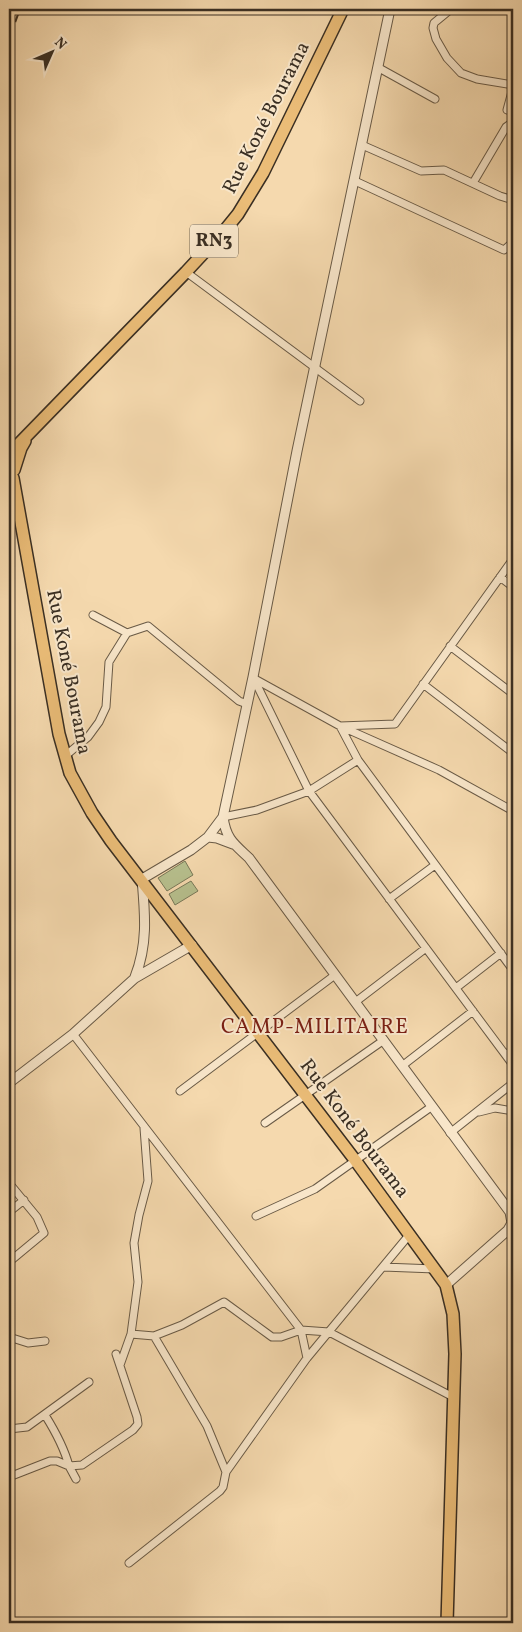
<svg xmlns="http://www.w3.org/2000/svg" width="522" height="1632" viewBox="0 0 522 1632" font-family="Vollkorn,serif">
<rect width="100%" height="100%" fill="#f5d9ae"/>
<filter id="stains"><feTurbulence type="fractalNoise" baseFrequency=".004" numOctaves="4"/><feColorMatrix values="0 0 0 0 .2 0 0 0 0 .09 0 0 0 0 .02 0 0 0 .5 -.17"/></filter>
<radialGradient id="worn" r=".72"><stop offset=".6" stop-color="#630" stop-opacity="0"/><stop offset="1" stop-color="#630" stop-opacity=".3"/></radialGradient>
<path fill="#b7c08e" stroke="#787858" d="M185,861L193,875L167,891L158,878Z
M191,881L198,891L175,905L169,894Z"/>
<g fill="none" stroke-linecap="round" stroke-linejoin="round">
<defs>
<path id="minor" d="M451,9L434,23L433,28L436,39L447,58L461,73L477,79L513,85
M379,68L435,99
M507,110L513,88
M362,145L421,171L444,170L500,196L513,200
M355,181L504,250L513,242
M473,183L506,127L513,122
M186,272L360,401
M513,559L395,724L340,726L358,760L513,970
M500,577L513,587
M93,615L127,633
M450,646L513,694
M253,677L309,791L513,1065
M253,678L340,726L439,770L513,811
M423,684L513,753
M65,756L88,737L99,722L106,707L109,662L127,633L148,626L239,701L247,704
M223,817L257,810L309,791L358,760
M389,899L435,865
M456,988L501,953
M358,1000L426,948
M73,1034L301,1330L329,1332L455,1398
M506,1055L513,1049
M402,1066L473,1011
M180,1091L335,975
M479,1112L495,1108L513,1111
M265,1123L384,1040
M450,1133L513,1083
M9,1183L37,1217L44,1233L9,1262
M9,1212L24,1200
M256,1216L315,1189L431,1107
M383,1267L435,1269
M131,1334L154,1336L182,1325L224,1302L272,1337H281L301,1330L307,1358
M154,1336L207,1426L226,1472
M9,1337L28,1343L45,1341
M120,1365L131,1334L138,1282L134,1243L139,1215L148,1181L144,1128
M45,1415C55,1431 64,1447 69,1466
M9,1429L27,1427L89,1382
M9,1477L50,1461H57L69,1466
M76,1479L69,1466L82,1465L133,1430L138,1424L137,1417L116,1354
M129,1563L220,1491L223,1487L226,1472L307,1358L410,1234"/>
<path id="tertiary" d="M390,9L297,451L253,677L223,817C226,839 234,844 249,858L510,1212L512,1223L508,1230L446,1285
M208,837L217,838L233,844
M135,977C148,944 145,914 142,879L191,850L208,837L223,817
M9,1083L73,1034L135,978L192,945"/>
<path id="trunk" d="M9,454L186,272L225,230L238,214L263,173L343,9
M14,470L21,448L25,441
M13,478L59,734L70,773L92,813L111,841L355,1160L446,1285L453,1314L455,1354L447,1623"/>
</defs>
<use href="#minor" stroke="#695a46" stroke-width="9"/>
<use href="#tertiary" stroke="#695a46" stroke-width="11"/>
<use href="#trunk" stroke="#3a2f23" stroke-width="14"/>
<use href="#minor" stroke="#f8e6ca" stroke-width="7"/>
<use href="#tertiary" stroke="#f8e6ca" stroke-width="9"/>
<use href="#trunk" stroke="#eabc77" stroke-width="11"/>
<path stroke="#3a2f23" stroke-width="2" stroke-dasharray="9 9" stroke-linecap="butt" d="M9,39L20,9"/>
</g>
<g text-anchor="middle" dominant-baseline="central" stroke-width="4" stroke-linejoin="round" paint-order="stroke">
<rect fill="#f8e6ca" stroke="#736655" stroke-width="1" x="190" y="224.5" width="48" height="33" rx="4"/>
<g font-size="19" font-weight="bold" fill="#3a2f23">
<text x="214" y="241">RN3</text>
</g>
<g font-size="20" fill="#3a2f23" stroke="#f8e6ca">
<text transform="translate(267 118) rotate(-63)">Rue Koné Bourama</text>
<text transform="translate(68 672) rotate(79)">Rue Koné Bourama</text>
<text transform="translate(354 1129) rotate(53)">Rue Koné Bourama</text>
</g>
<g font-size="21" letter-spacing="1" fill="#7a1f14" stroke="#f8e6ca">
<text x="315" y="1027">CAMP-MILITAIRE</text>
</g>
</g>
<rect width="522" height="1632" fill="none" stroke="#f5d9ae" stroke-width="30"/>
<rect x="10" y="10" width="502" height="1612" fill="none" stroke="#3a2f23" stroke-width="2.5"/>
<rect x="15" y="15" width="492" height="1602" fill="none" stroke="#3a2f23"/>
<g transform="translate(52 52) rotate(45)" stroke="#f8e6ca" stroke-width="4" paint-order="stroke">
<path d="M0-4L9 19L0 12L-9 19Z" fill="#3a2f23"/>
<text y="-8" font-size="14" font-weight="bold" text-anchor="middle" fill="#3a2f23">N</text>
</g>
<rect width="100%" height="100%" filter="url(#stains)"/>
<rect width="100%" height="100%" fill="url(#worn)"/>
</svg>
